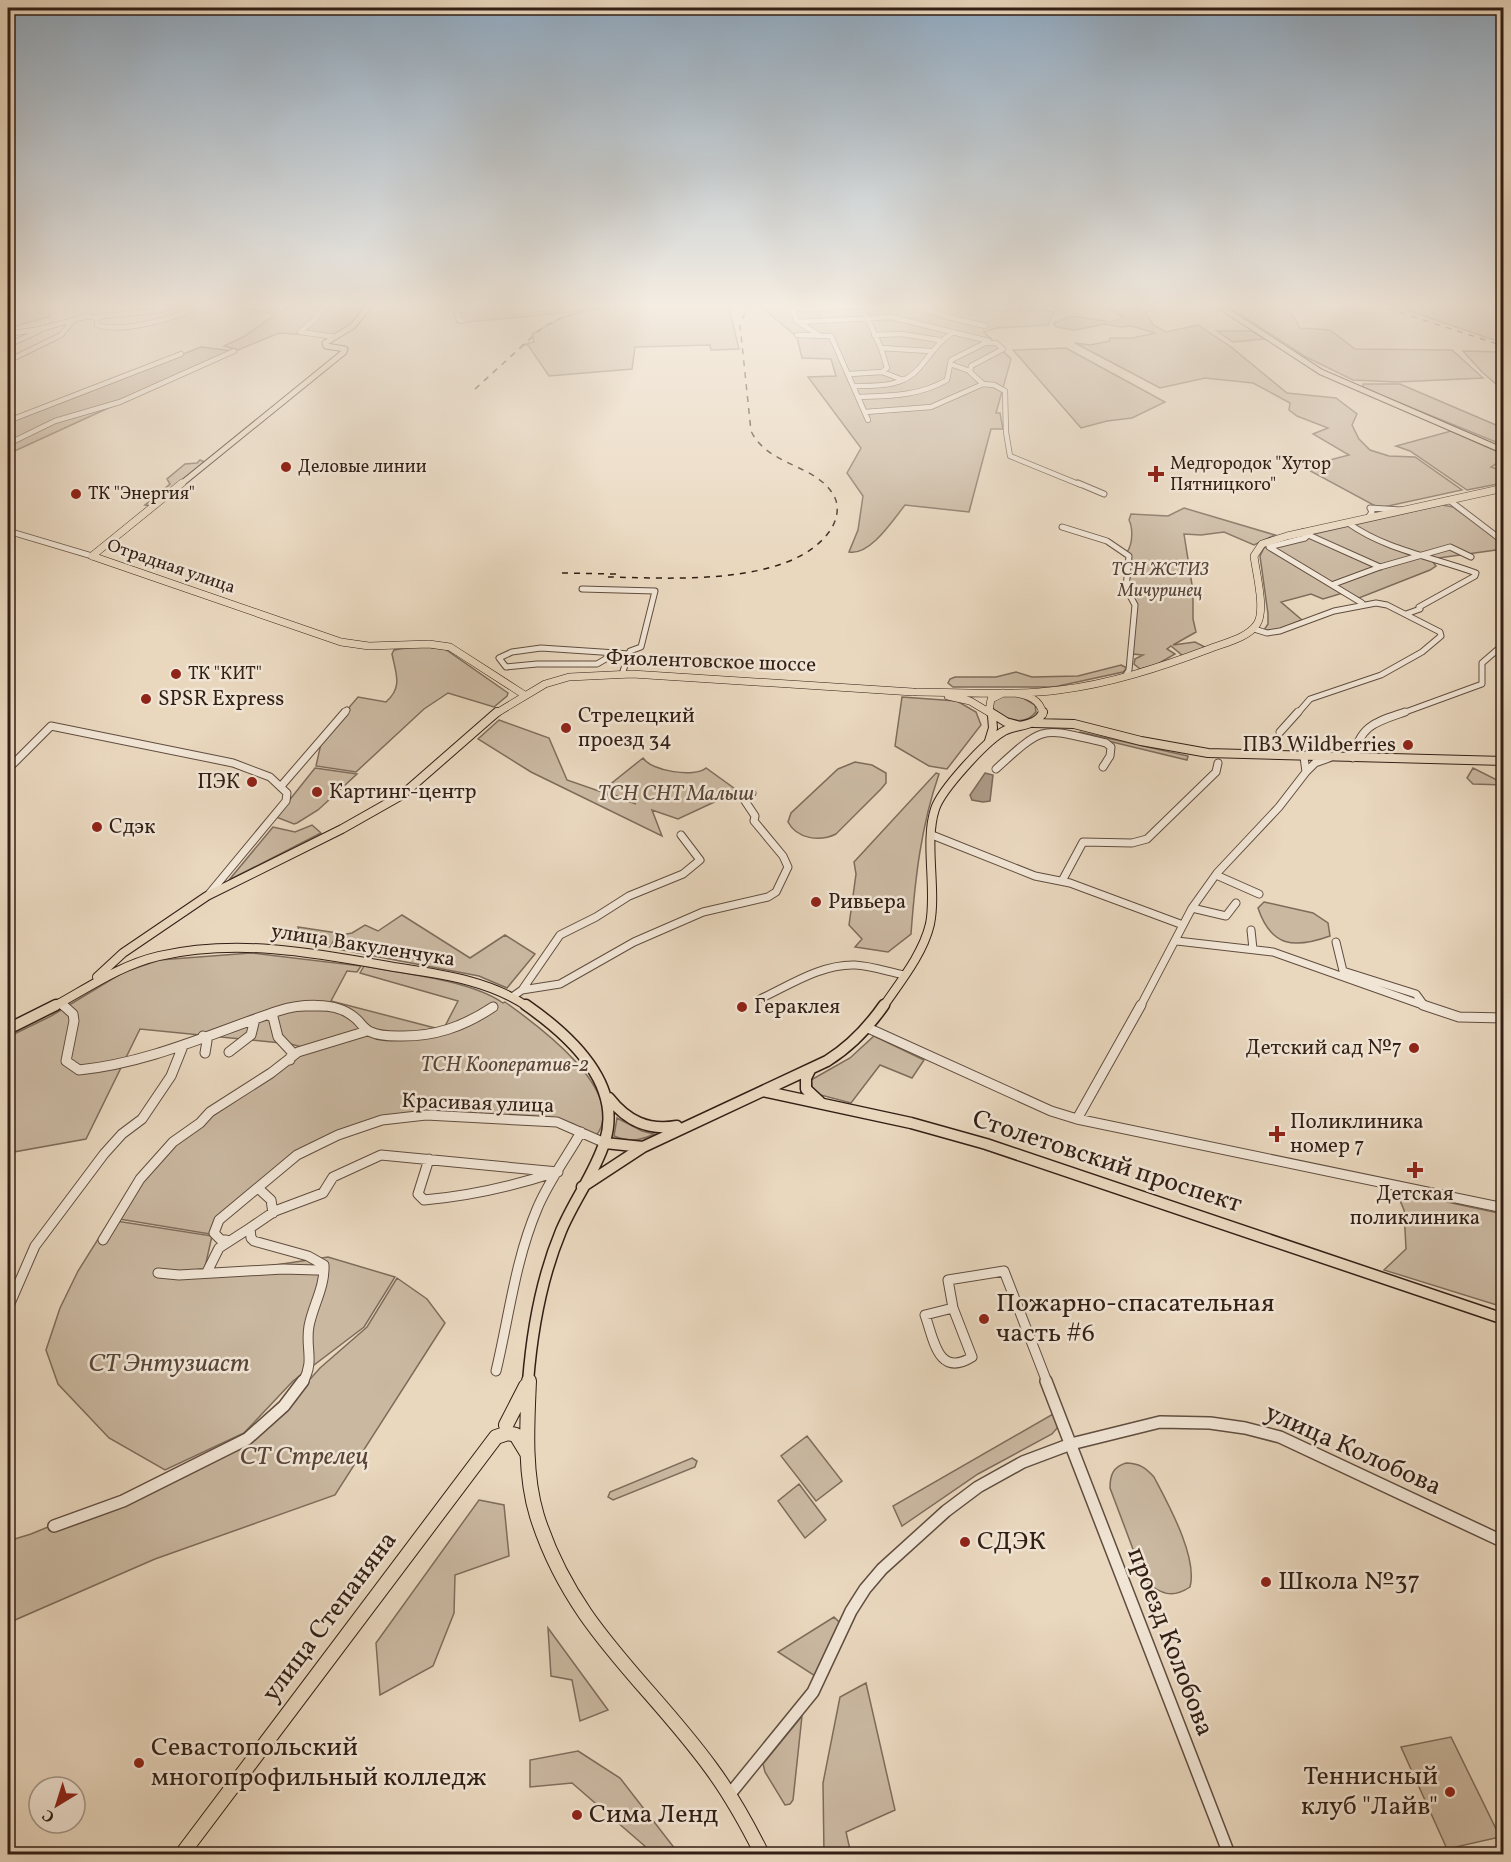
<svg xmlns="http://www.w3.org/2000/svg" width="1511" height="1862" viewBox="0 0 1511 1862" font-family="Vollkorn,serif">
<rect width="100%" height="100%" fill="#e9d7be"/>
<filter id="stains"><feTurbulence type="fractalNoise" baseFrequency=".00333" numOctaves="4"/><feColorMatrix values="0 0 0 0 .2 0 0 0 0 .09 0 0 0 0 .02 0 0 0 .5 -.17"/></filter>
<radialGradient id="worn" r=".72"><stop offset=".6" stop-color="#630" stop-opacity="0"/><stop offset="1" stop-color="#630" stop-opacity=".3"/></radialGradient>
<path fill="#cab8a1" stroke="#7e6c5b" stroke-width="1.5" d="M8,305H54L49,317L8,328Z
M199,305H370L357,323L335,337L279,333L238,350L224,346L245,336L276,314L241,308Z
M453,305H592L593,307L573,312L457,323Z
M610,305L729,308L739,349L711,350L710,345L635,347L632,369L549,376L528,345H522L534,342L532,334L561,318Z
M759,305H953L998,311H1054L1048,325L997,328L984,332L1011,359L996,413H1000L1003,429H991L969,512L905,505C893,520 870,556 849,552L858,530L863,496L847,473L861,448L808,377L836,376L831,359L802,358L797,337Z
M1102,305H1167L1145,312L1153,325L1166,332L1198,325L1231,347L1287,393L1336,398L1357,414L1352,425L1359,439L1370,450L1389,456L1415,457L1462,490L1379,508L1303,467L1349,455L1313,434L1328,428L1297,416L1289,410L1290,403L1253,383L1205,378L1160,388L1075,343L1090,345L1110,341V338H1133L1155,333L1131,326L1120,327L1105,324L1075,330L1056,327L1054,323L1072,316L1111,322L1124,317Z
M1226,305H1314L1289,308L1300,328L1330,330L1355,349L1452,350L1483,378L1396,382L1353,380L1306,357Z
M1391,305H1503V343Z
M1217,331H1252L1264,339L1233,342Z
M201,347L233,351L8,454V422Z
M1066,348L1075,353L1165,402L1132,418L1107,421L1081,428L1013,350Z
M1463,351L1503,352V390L1482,372Z
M1363,384H1400L1503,428V445L1378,394L1363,387Z
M1451,431L1503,454V457L1498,455L1499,462L1491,467L1503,471L1498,476L1503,483L1467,490L1410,451L1396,446Z
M200,460L205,462L152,506L145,505L170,484L167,479L185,464L197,463Z
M1442,505L1453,507L1503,543V549L1431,559L1436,566L1430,570L1359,598L1346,592L1323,599L1311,594L1281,602L1302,620L1278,630H1264L1268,624V614L1260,556L1264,548L1274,543Z
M1184,508L1275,535L1254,545L1224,532L1201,535L1184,534L1193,591V619L1196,632L1173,645L1195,642L1207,648L1183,656L1171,646L1167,649L1175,654L1156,665L1140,669L1134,664L1135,659L1143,655L1132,654L1137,605L1128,587L1127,552C1133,544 1133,528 1129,520L1131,514L1168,516Z
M419,646L445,649L508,693L507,696L494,707L448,693L424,709L356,772L316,766L322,739L358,697L386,702C403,687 396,674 392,654L394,650Z
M1121,665L1127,668L1123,672L1054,687H953L948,683L950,679L955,677H996L1016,672L1032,677L1078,676Z
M1018,695L1035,705L1036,712C1024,727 1008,719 994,713L991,703L1001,696Z
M902,697L957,701L976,712L981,725L947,769L929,766L895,746Z
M499,720L549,738L567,780L636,804L603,790L643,758C651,771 695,778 706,768L738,791L678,819L652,810L662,836L531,772L478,739Z
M1080,732L1188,756L1187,760L1079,734Z
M855,762L872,765L886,773V783L881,789L836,834C820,842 797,839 788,822L791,813L838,769Z
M315,768L357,774L318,810L297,823L294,824L276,817Z
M1473,768L1501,782L1503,785L1473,784L1467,778Z
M936,773L939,774C921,826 915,879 911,934L888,952L855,947L862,939L849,925L856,874L854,862Z
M312,825L321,833L229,880L273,827L295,832Z
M1264,902L1313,913L1328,923L1330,936C1294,949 1271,947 1258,908Z
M402,915L470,958L505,935L535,954L507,988L479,976L332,948L341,935L352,933L365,925L378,931Z
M298,927L338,933L330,947C314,944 300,945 298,927Z
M251,953L361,966L357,972L347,971L331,1001L443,1030L458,1001L360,973L364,966C405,974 470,980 503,1003L505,1002C536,1024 630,1092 596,1136L571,1123L403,1114L297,1152L210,1234L113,1218L176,1142L211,1114L299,1055L312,1050L291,1044L140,1029L86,1139L8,1153V1037L51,1016L122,973L159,960Z
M874,1036L924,1060L912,1078L880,1065L851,1103L813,1093L811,1080L850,1058Z
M617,1118L642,1131L654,1134C640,1141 629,1142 614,1136Z
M1396,1191L1503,1214V1307L1384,1270L1406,1249L1404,1210Z
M110,1220L212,1236L203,1276L328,1257L395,1277L364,1327L293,1381L244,1433L165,1470L109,1438L58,1384L46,1350L60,1308L78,1271Z
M397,1278L427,1299L445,1323L335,1495L155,1559L8,1623V1541L31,1534L247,1445L258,1437L320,1368L367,1327Z
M1053,1414L1059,1426L1052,1434L978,1474L902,1526L893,1506Z
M807,1436L842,1481L816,1501L781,1456Z
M692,1458L697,1461L695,1467L613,1500L608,1497L610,1492Z
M1126,1463C1139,1463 1146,1468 1154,1477C1168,1504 1198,1557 1190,1587C1172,1599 1161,1594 1145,1581L1110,1488C1110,1475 1113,1467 1126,1463Z
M799,1484L826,1520L805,1538L778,1501Z
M479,1500L504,1505L509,1556L455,1575L454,1613L433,1666L380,1695L376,1643Z
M834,1617L840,1623L815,1676L778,1652Z
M548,1628L608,1710L580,1721L572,1680L551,1676Z
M866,1683L895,1810L846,1832L851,1854H824L823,1783L840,1697Z
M802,1716L793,1800L790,1804L785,1805L765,1772L763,1764Z
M1451,1737L1500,1837L1447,1849L1401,1747Z
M578,1751L620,1778L679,1854H654L572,1783L530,1787V1760Z"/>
<path fill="#ab9885" stroke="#7b6858" stroke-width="1.5" d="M985,773L993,775L990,801L983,802L972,800L970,795Z"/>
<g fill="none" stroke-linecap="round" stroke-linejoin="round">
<defs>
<path id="minor-far4" d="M325,305L315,319L300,332L335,337
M455,305L459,320L463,321
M507,305L514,312L547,308L548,305
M913,305L944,316L985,326
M1015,305H1034
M1492,306H1504
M791,307L797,321L820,336
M281,309L284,305
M792,309L869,306
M88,316L97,318V325C123,333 176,319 199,305
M95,317L157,311L181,305
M799,322L891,317L989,341
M8,334L40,329L88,316L93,305
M797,335L831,336L868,420
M874,335L902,334L939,340
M8,345L39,331
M881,348L930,351
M8,361L61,335L72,322
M950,364L970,371
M882,372L903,380
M850,374L882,372L887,368L881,348L864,311L883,305
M855,386C879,386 904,387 920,367C931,354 938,342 952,333
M859,397C890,396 919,396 947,380L951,360L985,343H996L1003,349L971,366L970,372L983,384
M865,412L931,407L983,384L994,385L1005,391L1006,432L1010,456L1081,485
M8,421L181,354
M8,444L55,421L120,402L234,351"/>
<path id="minor-far3" d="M1078,483L1104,494
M1449,500L1504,542
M1368,518L1372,512L1370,508L1401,510
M1348,523C1386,550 1433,557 1476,573L1475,576L1419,607L1420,609L1406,614
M1062,527L1107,541L1129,556L1126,588L1135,605L1129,670L1126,675
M8,531L92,556
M1303,532L1307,536L1305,538L1269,547L1362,603
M1304,533L1380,567
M1334,584L1380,567L1450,547L1471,557
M582,589L655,591L641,647L630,651L622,674
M1254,629L1267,633L1280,631L1334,611L1376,603L1387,605L1440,632L1441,636L1422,652L1381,675L1310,699L1297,714
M541,648L616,653L597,664H537L506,667L499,658L512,652Z
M616,653L629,654
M344,714L347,710
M1400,714L1482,684V663L1504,644"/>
<path id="minor-far2" d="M1280,732L1298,712
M1353,758C1360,725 1376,722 1405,712
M8,769L51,726L233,763L270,777L287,793L286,801L209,894
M996,769C1046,723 1041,728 1106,743L1111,747L1110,756L1103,767
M1307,771L1315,763L1329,758
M282,785L345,712
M932,835L1035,876L1070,883L1183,925
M1216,875L1259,894
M1062,881L1083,842L1132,843L1147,839L1216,772L1218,763
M1192,908L1226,916L1236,903
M1251,930L1253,949
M1177,941L1273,952L1428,1007
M1336,942L1343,971L1416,994L1424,1005
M522,990L560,935L596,917L629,896L683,874L700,860L681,835
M512,997L522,990L560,984L634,942L703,912L768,897L776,892L788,867L783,856L754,821L755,816L745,801L752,793
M760,999C790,985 821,964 855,965C872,966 889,972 905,975
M60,1003L64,1007
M294,1007H325
M1140,1007L1192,908L1217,873L1279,807L1306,772L1304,757"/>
<path id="minor-far1" d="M63,1005L73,1014L74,1021L66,1061L79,1070C149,1063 212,1033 278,1011C300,1004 335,1001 354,1017C360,1021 363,1029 371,1032C379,1036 389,1036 398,1036C434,1037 463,1027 493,1007
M1423,1005L1459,1017L1504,1018
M268,1015L273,1017L278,1037L292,1052L290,1060
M868,1028L1051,1111L1077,1119L1504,1208
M203,1036L207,1041L205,1053
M229,1052L251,1035L255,1019
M1077,1119L1141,1005
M429,1159L418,1194L424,1200C469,1196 510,1187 553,1173
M258,1188L271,1200L273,1213
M103,1240L140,1179L173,1142L200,1123L210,1112L271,1073L298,1052L367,1031
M226,1240H221L214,1233L219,1220L297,1155L338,1135L382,1120L426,1115L557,1122L605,1143
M207,1272L219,1248L250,1228
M158,1273L179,1275L283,1269L317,1270L324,1265
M8,1308L35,1246L104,1154L122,1134L142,1119L171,1076L183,1046
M953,1308L972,1357C938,1378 934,1340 925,1315Z
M953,1308L948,1280L1004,1271L1047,1382
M496,1371C509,1317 515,1261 537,1209C548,1182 567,1157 581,1132
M303,1382C315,1360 305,1348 309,1326C313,1305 325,1287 324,1265L308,1256L254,1241L251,1238L250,1228L275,1211L323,1193L333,1177L381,1155L558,1172"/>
<path id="minor" d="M1046,1381L1229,1854
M54,1526L123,1501L247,1439L284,1406L303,1381
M730,1794L813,1692L851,1611L865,1589L882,1569L946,1511L978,1487L1023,1462L1071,1444L1160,1422L1210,1423L1245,1428L1280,1437L1504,1542"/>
<path id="major-far4" d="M1218,305L1321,372L1504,451
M180,485L344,352L345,349L326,346L325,343L353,326L370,305"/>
<path id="major-far3" d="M92,556L341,642L369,646L429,644L450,647L523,694
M92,556L182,483
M917,692C964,692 1012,696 1059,690C1110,684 1161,667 1209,649C1224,643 1248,638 1257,624C1266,610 1256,573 1254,556L1262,544L1287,536L1504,488
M1014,693C1028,695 1040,699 1043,714
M948,696L970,701L992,714
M989,711L991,699L1003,693
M495,714L545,684L569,677L632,674L913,692"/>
<path id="major-far2" d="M990,712L1006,722L1017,725
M1034,723L1074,724L1141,741L1208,753L1504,761
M989,741L993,728L992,716
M97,977L123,953L207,896L342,829L402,795L497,712
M53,1007C88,988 120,965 159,956C238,938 316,953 394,967C440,974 489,980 528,1007
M883,1007C900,982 923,954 930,924C937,890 924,842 935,809C941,790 986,741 1004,731C1016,724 1037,727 1043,712"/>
<path id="major-far1" d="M526,1005C569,1035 623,1083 605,1141C595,1173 574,1200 561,1231C541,1279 532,1330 528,1382
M8,1029L56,1005
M810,1070L806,1078V1089L820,1102
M763,1091L911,1123L986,1144L1504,1319
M609,1098C627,1121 648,1131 677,1126
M605,1143L643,1147
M582,1187L643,1147L827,1061C851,1046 868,1028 884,1005"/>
<path id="major" d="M529,1381C527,1424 524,1474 537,1516C572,1627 647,1680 711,1768C731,1795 747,1824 762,1854
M506,1425L526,1386
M182,1854L496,1437L508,1433L516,1435L527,1453"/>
</defs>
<use href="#minor-far4" stroke="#604d3f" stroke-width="6"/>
<use href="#minor-far3" stroke="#604d3f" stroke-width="7"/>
<use href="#minor-far2" stroke="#604d3f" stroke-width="9"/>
<use href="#minor-far1" stroke="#604d3f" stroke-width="11"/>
<use href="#minor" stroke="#604d3f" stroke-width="14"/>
<use href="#major-far4" stroke="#321f15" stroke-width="7"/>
<use href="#major-far3" stroke="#321f15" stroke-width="8"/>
<use href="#major-far2" stroke="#321f15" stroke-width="10"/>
<use href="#major-far1" stroke="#321f15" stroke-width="13"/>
<use href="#major" stroke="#321f15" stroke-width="16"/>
<use href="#minor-far4" stroke="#f1e5d5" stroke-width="4.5"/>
<use href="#minor-far3" stroke="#f1e5d5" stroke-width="5"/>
<use href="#minor-far2" stroke="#f1e5d5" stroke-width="7"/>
<use href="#minor-far1" stroke="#f1e5d5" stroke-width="9"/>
<use href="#minor" stroke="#f1e5d5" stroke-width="11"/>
<use href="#major-far4" stroke="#e9d7be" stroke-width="5"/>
<use href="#major-far3" stroke="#e9d7be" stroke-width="7"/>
<use href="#major-far2" stroke="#e9d7be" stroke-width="8"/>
<use href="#major-far1" stroke="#e9d7be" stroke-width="10"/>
<use href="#major" stroke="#e9d7be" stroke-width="14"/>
<path stroke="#321f15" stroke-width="1.5" stroke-dasharray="6 6" stroke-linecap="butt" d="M957,305L1023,310L1081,305
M1377,305L1504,346
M475,389L543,327L563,317L606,305
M562,573L616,574
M608,577C668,578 789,587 829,532C836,523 840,509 835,498C819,464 768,467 751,431L740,325L745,313L754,305"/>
</g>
<linearGradient id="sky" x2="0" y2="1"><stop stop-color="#8fa9c0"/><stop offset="0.54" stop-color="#f5ede2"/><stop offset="1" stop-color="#f5ede2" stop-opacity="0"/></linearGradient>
<rect width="1511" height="566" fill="url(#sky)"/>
<g fill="#8f2418" stroke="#f1e5d5" stroke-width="2">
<circle cx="286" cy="467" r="6"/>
<path d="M1153 465h6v6h6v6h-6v6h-6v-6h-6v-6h6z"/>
<circle cx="76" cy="494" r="6"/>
<circle cx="176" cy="674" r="6"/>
<circle cx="146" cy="699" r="6"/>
<circle cx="566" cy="728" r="6"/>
<circle cx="1408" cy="745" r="6"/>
<circle cx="252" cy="782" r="6"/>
<circle cx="317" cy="792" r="6"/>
<circle cx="97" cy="827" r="6"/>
<circle cx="816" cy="902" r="6"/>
<circle cx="742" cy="1007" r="6"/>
<circle cx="1414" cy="1048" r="6"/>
<path d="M1274 1125h6v6h6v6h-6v6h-6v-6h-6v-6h6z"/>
<path d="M1412 1161h6v6h6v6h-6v6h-6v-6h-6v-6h6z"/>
<circle cx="984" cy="1319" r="6"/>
<circle cx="965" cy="1542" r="6"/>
<circle cx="1266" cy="1582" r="6"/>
<circle cx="139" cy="1763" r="6"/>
<circle cx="1450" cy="1792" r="6"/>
<circle cx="577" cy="1815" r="6"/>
</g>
<g text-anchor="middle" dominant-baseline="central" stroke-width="5" stroke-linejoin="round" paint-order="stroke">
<g font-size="18" fill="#321f15" stroke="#f1e5d5" text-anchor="start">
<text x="1170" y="464">Медгородок "Хутор<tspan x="1170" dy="21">Пятницкого"</tspan></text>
<text x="298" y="467">Деловые линии</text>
<text x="88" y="494">ТК "Энергия"</text>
<text x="188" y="674">ТК "КИТ"</text>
</g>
<g font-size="18" fill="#321f15" stroke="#f1e5d5">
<text transform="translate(171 567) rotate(19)">Отрадная улица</text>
</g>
<g font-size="18" font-style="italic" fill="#584538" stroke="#f1e5d5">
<text x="1160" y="570">ТСН ЖСТИЗ<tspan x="1160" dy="21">Мичуринец</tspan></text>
</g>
<g font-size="21" fill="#321f15" stroke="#f1e5d5">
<text transform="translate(711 662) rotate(2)">Фиолентовское шоссе</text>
<text transform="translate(363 946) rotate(9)">улица Вакуленчука</text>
<text transform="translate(478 1104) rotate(2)">Красивая улица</text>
</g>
<g font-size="21" fill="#321f15" stroke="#f1e5d5" text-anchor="start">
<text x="158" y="699">SPSR Express</text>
<text x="578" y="716">Стрелецкий<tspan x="578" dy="24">проезд 34</tspan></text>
<text x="1396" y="745" text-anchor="end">ПВЗ Wildberries</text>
<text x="240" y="782" text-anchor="end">ПЭК</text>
<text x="329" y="792">Картинг-центр</text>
<text x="109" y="827">Сдэк</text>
<text x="828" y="902">Ривьера</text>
<text x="754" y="1007">Гераклея</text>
<text x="1402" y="1048" text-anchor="end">Детский сад №7</text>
<text x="1290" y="1122">Поликлиника<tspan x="1290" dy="24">номер 7</tspan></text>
<text x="1415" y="1194" text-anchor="middle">Детская<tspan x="1415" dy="24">поликлиника</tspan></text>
</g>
<g font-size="21" font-style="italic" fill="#584538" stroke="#f1e5d5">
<text x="676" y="794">ТСН СНТ Малыш</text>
<text x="505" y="1065">ТСН Кооператив-2</text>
</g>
<g font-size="26" fill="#321f15" stroke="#f1e5d5">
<text transform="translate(1107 1162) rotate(18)">Столетовский проспект</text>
<text transform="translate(1353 1450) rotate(24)">улица Колобова</text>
<text transform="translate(330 1617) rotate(-53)">улица Степаняна</text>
<text transform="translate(1170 1642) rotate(69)">проезд Колобова</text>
</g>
<g font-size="26" fill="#321f15" stroke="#f1e5d5" text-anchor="start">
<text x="996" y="1304">Пожарно-спасательная<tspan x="996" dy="30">часть #6</tspan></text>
<text x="977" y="1542">СДЭК</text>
<text x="1278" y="1582">Школа №37</text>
<text x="151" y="1748">Севастопольский<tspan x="151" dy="30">многопрофильный колледж</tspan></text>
<text x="1438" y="1777" text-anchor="end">Теннисный<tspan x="1438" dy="30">клуб "Лайв"</tspan></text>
<text x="589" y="1815">Сима Ленд</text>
</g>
<g font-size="26" font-style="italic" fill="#584538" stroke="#f1e5d5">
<text x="169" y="1364">СТ Энтузиаст</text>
<text x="304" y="1457">СТ Стрелец</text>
</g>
</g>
<rect width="1511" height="1862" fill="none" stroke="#e9d7be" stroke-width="30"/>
<rect x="9" y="9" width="1493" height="1844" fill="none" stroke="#321f15" stroke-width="3"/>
<rect x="15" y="15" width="1481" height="1832" fill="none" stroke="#321f15" stroke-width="1.5"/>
<g transform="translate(57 1805) rotate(218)"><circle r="28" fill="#f1e5d5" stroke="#a59688" stroke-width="1.5"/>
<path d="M0-4.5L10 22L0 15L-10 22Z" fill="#8f2418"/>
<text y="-9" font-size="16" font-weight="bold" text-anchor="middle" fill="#321f15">С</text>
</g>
<rect width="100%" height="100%" filter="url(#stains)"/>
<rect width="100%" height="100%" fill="url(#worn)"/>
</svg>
